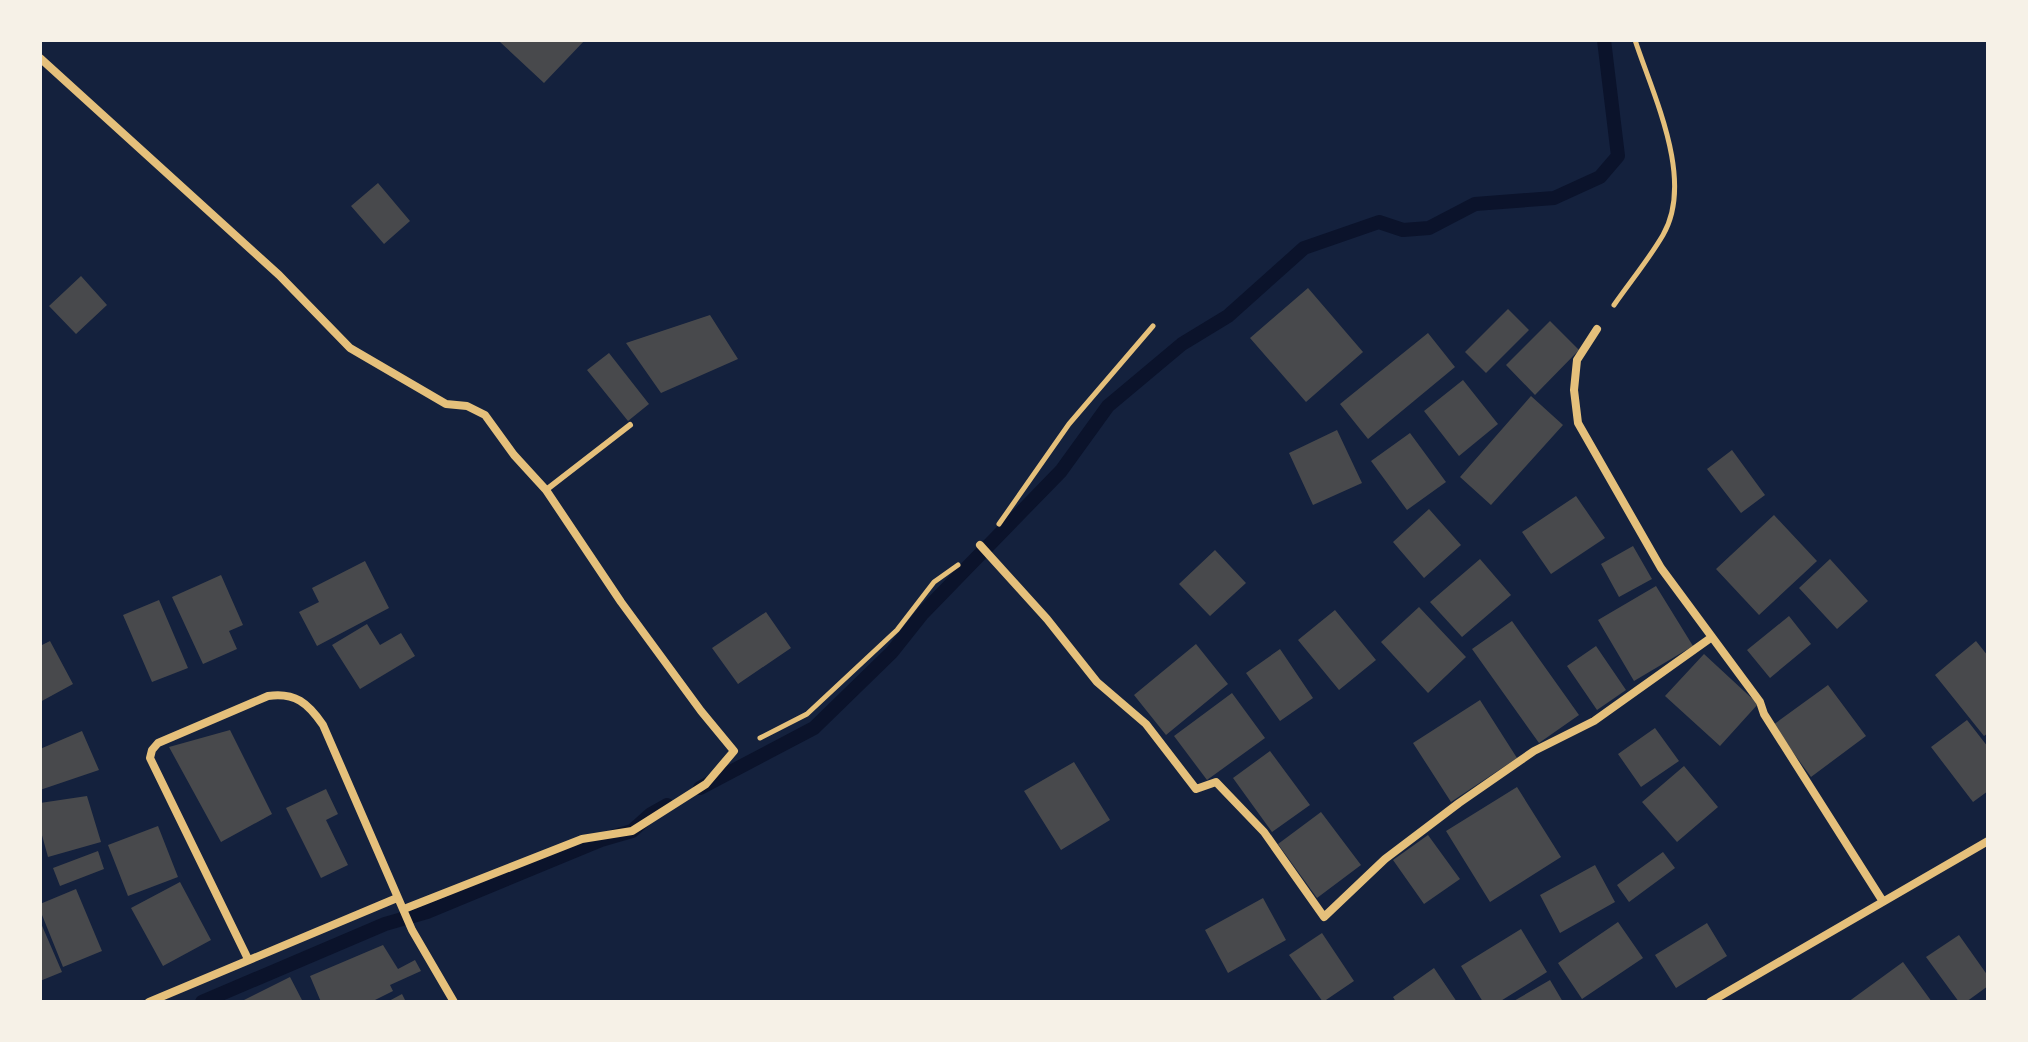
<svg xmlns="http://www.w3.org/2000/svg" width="2028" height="1042" viewBox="0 0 2028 1042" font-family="'Roboto Condensed',sans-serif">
<rect width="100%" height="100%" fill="#14213d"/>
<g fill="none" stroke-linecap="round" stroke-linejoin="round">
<path stroke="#0b132b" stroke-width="14" d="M700,788L814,728L892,652L923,613L1061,471L1108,406L1182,344L1228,316L1304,248L1379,222L1403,230L1429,228L1475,204L1554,198L1600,177L1618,156L1604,40
M202,1002L385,924L427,912L601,840L632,831L651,814L667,805"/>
</g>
<path fill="#48494c" d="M502,40H585L544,83L500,42Z
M378,183L410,221L384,244L351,206Z
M81,276L107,305L76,334L49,306Z
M1308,288L1363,352L1306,402L1250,338Z
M1508,309L1529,330L1486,373L1465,352Z
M710,315L738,359L661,393L626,343Z
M1550,321L1579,350L1535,395L1506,365Z
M1428,333L1455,367L1368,439L1340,404Z
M609,353L649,404L628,421L587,370Z
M1463,380L1498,424L1459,456L1424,411Z
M1531,396L1563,425L1491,505L1460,477Z
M1337,430L1362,483L1313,505L1289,453Z
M1410,433L1446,482L1407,510L1371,461Z
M1732,450L1765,495L1741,513L1707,469Z
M1576,496L1605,538L1551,574L1522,532Z
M1429,509L1461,545L1424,578L1393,542Z
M1774,515L1817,561L1759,615L1716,569Z
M1633,546L1652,579L1619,597L1601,564Z
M1215,550L1246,583L1210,616L1179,584Z
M1480,559L1511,595L1462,637L1430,602Z
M1830,559L1868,601L1837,629L1799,588Z
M365,561L389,608L317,646L299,612L319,602L312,588Z
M221,575L243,625L229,631L237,649L203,664L172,597Z
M1656,586L1693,646L1634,681L1598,620Z
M159,600L188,668L152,682L123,615Z
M1419,607L1466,657L1428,693L1381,642Z
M1335,610L1376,660L1339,690L1298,640Z
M766,612L791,648L738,684L712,648Z
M1789,616L1811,644L1770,678L1747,650Z
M1512,621L1579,715L1539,743L1472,649Z
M367,624L380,645L401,633L415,656L360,689L332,645Z
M50,641L73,684L40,702V646Z
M1976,641L1988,656V733L1984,736L1935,675Z
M1196,644L1228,684L1166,735L1134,695Z
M1596,646L1626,690L1597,710L1567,666Z
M1280,649L1313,698L1280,721L1246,673Z
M1704,654L1758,704L1720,746L1665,696Z
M1828,685L1866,736L1811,777L1773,725Z
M1232,693L1265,738L1207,780L1174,736Z
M1480,700L1517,758L1451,802L1413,743Z
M1967,720L1988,747V791L1973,802L1931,747Z
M1655,728L1679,761L1641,787L1618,754Z
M230,730L272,814L221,842L169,747Z
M82,731L99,770L40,790V749Z
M1270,751L1310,805L1272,832L1233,778Z
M1074,762L1110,820L1061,850L1024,791Z
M1684,766L1718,807L1677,842L1642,802Z
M1517,787L1561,857L1490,902L1446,831Z
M326,789L338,814L326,820L348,865L321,878L286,808Z
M87,796L101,842L48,857L40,828V803Z
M1321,812L1361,865L1317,898L1278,844Z
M158,826L178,877L128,896L108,845Z
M1428,835L1460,879L1424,904L1393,860Z
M98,851L104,869L60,886L53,868Z
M1663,852L1675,868L1629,902L1617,885Z
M1595,865L1615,902L1560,933L1540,895Z
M180,882L211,940L163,966L131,908Z
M76,889L102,951L63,967L40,910V904Z
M1263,898L1286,940L1228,973L1205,930Z
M40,921L62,972L40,981Z
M1618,922L1643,958L1582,999L1558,963Z
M1707,923L1727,956L1676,988L1655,955Z
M1521,929L1547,972L1499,1002H1483L1461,966Z
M1322,933L1354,981L1323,1002L1289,955Z
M1959,935L1988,976V986L1966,1002H1959L1926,957Z
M383,945L398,969L415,960L421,971L390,985L393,991L371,1002H321L310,976Z
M1903,962L1932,1002H1848Z
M1434,968L1457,1002H1396L1393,997Z
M290,977L303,1002H240Z
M1550,980L1563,1002H1512Z
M402,994L406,1002H387Z"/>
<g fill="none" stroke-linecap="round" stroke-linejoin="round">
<path stroke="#e5c07b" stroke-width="5" d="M1614,305C1630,282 1649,259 1663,235C1695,180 1653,95 1635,40
M999,524L1069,424L1153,326
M760,738L807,714L897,630L934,582L958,565"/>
<path stroke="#e5c07b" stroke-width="6" d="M546,490L630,425"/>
<path stroke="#e5c07b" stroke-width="8" d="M40,58L279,275L350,348L446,404L467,406L485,415L514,455L546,490L621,602L701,711L734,751L706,784L632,831L582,839L404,909
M1597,329L1577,360L1574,390L1578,423L1661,568L1760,702L1764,714L1882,900
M980,545L1047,619L1097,682L1146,724L1196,789L1216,782L1264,832L1324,917L1385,859L1459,803L1534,751L1594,721L1712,637
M248,959L150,758L152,750L158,743L268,696C295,692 308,703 323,725L412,930L454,1002
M149,1002L397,898
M1710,1002L1988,841"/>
</g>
<rect width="2028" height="1042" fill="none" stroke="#f6f1e7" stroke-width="84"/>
</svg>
